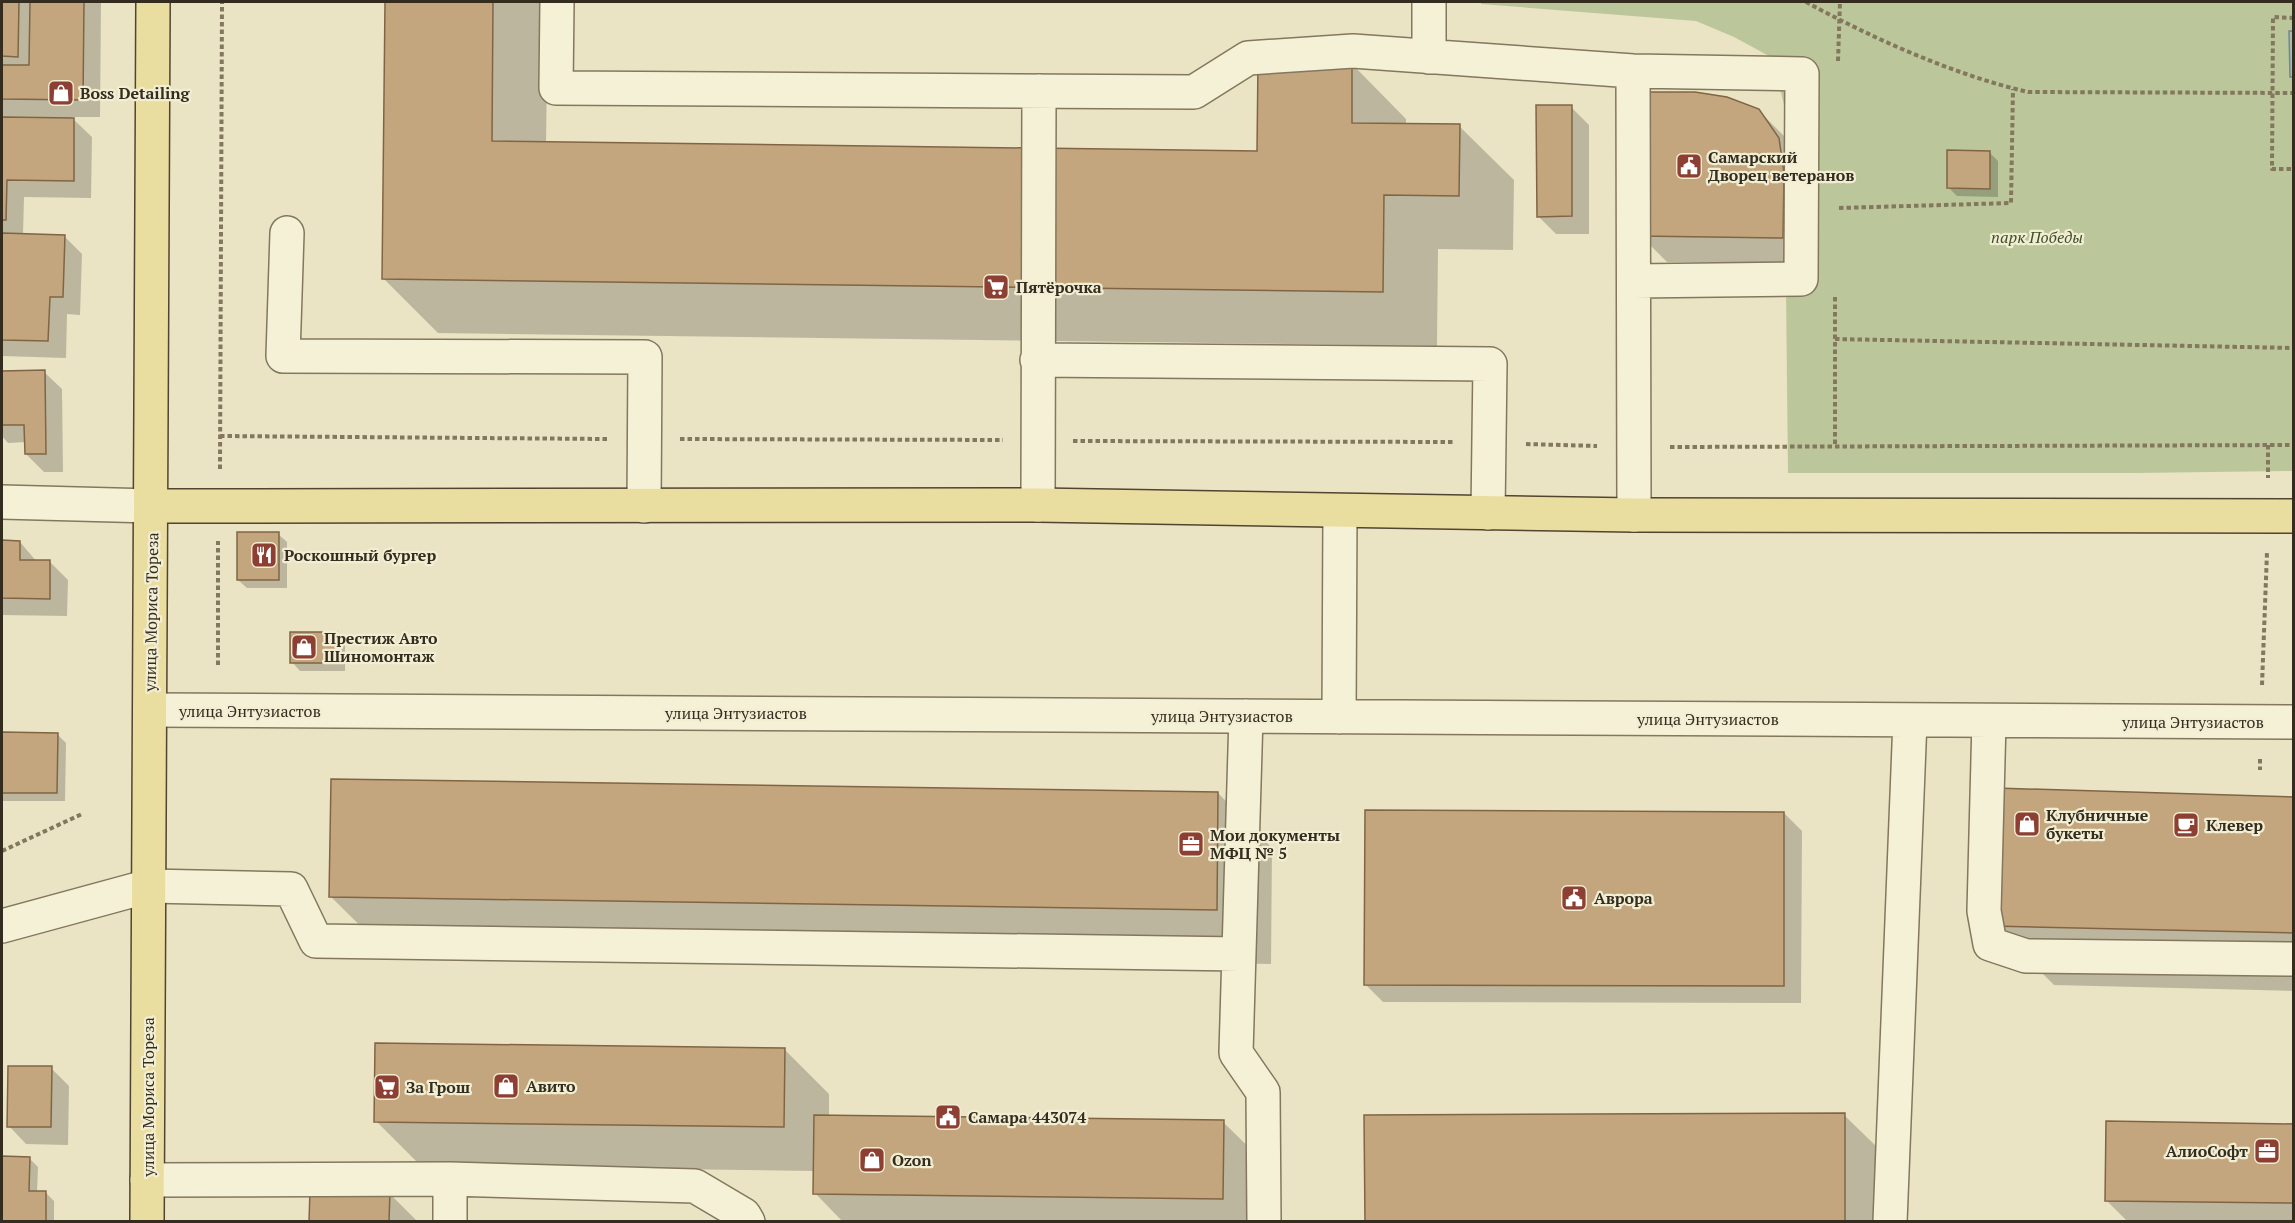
<svg xmlns="http://www.w3.org/2000/svg" width="2295" height="1223" viewBox="0 0 2295 1223" font-family="'PT Serif',serif">
<rect width="100%" height="100%" fill="#eae4c5"/>
<path fill="#bbc79a" d="M1481,2H2293V471L2134,473H1788L1784,105L1778,80L1769,56L1734,37L1696,21L1481,4Z"/>
<path fill="#a6bdba" stroke="#6e8b88" stroke-width="1.5" d="M2289,31H2293V77H2290Z"/>
<path fill="#0003" d="M2,2H101L100,117H71L92,137L91,198L24,197L23,235L64,236L82,254L80,315L67,314L66,358L2,356Z
M387,2H548L546,144L1259,152L1352,64L1406,119V125L1459,126L1514,180L1513,250L1438,249L1437,346L438,333L384,279Z
M1571,107L1589,125V234H1556L1538,216Z
M1758,110L1785,137L1805,165L1809,263L1667,262L1641,236Z
M1990,153L1998,161V197L1957,196L1948,187Z
M2,372H44L62,389L63,472H44L26,454V442L8,443L2,436Z
M278,534L287,542V588H247L238,580Z
M2,542H20L37,562H50L68,580L67,616L2,615Z
M336,634L345,643V671H300L292,662Z
M2,734H57L66,743L65,801H2Z
M1218,793L1272,848L1271,964L386,951L331,897Z
M2294,799V991L2054,985L1994,925Z
M1784,813L1802,831L1801,1003L1383,1002L1365,984Z
M784,1049L829,1094V1117L1223,1122L1268,1166L1267,1222H843L815,1193V1171L421,1166L376,1121Z
M51,1068L69,1086L68,1145L26,1144L9,1126Z
M1844,1115L1878,1148V1222H1366Z
M2294,1125V1222H2128L2106,1200Z
M2,1158H29L38,1167L37,1192H45L54,1201V1222H2Z
M389,1193L418,1222H310Z"/>
<path fill="#c4a67e" stroke="#806545" stroke-width="1.5" d="M2,2H19L18,57L2,56Z
M30,2H84L83,100L2,99V65H29Z
M385,2H493L492,141L1257,151L1258,62L1352,63V123L1460,124L1459,196L1384,195L1383,292L382,279Z
M1636,92H1695L1727,97L1759,109L1779,138L1784,173L1783,238L1640,236Z
M1536,105H1572V216L1537,217Z
M2,117L74,118V181L7,180L6,220H2Z
M1947,150L1990,151V189L1947,188Z
M2,233L65,235L63,297H50L48,341L2,340Z
M45,370L46,454H25L24,425H2V371Z
M237,532H279V580H237Z
M2,540L20,541V560H50V599L2,598Z
M290,632H337L336,663H290Z
M2,732L58,733L57,793H2Z
M331,779L1218,792L1217,910L329,897Z
M1996,788L2294,797V933L1993,926Z
M1365,810L1784,812V986L1364,985Z
M375,1043L785,1048L784,1127L374,1122Z
M8,1066H52L51,1127H7Z
M1845,1113V1222H1365L1364,1115Z
M814,1115L1224,1120L1223,1199L813,1194Z
M2106,1121L2294,1124V1203L2105,1201Z
M2,1156L30,1157L29,1191H46V1222H2Z
M310,1190L390,1191L389,1222H309Z"/>
<g fill="none" stroke-linecap="round" stroke-linejoin="round">
<defs>
<path id="minor" d="M557,2L556,88L1194,92L1248,58L1353,51L1633,71L1802,74L1801,279L1634,281
M1429,57V2
M1633,71L1634,515
M287,233L283,356L645,357L644,506
M1037,360L1490,364L1488,513
M2,502L152,506
M1038,505L1039,91
M150,710L2294,722
M1246,716L1236,1053L1263,1092L1264,1222
M1339,717L1340,511
M1989,721L1984,911L1990,944L2026,956L2294,959
M2,926L149,886L291,889L316,941L1239,954
M450,1179L695,1186L744,1215L748,1222
M147,1180L450,1179V1222
M1890,1222L1910,720"/>
<path id="major" d="M152,506L1038,505L1634,515L2294,516
M147,1222L153,2"/>
</defs>
<use href="#minor" stroke="#83775d" stroke-width="36"/>
<use href="#major" stroke="#514430" stroke-width="36"/>
<path stroke="#83775d" stroke-width="4" stroke-dasharray="4.5 3" stroke-linecap="butt" d="M1806,2C1872,38 1954,75 2028,92L2294,93
M2294,18L2273,17L2272,169H2294
M1838,61L1840,2
M1839,208L2011,203L2013,89
M1835,297V446
M1835,339L2294,348
M220,436L607,439
M680,439L1003,440
M1073,441L1453,442
M1526,444L1597,446
M2268,445V478
M1670,447L2294,445
M220,469L222,2
M218,665V541
M2262,685L2267,552
M2260,759V770
M2,851L82,814"/>
<use href="#minor" stroke="#f5f1d7" stroke-width="33"/>
<use href="#major" stroke="#eadda0" stroke-width="33"/>
</g>
<defs>
<symbol id="shop-square" viewBox="-11 -11 22 22"><rect x="-9" y="-9" width="18" height="18" rx="4" fill="#8c3f32" stroke="#f2eed4"/><path d="M-5-2.5h2.3a2.7 3.5 0 0 1 5.4 0H5L5.5 6h-11ZM-1.5-2.5h3a1.5 2.3 0 0 0-3 0Z" fill="#fff"/></symbol>
<symbol id="civic-square" viewBox="-11 -11 22 22"><rect x="-9" y="-9" width="18" height="18" rx="4" fill="#8c3f32" stroke="#f2eed4"/><path d="M-.6-6.5H3V-4.5H.6V-3L4-1V1h2V6H-6V1h2V-1L-.6-3ZM-1.2 2.5V6h2.4V2.5Z" fill="#fff"/></symbol>
<symbol id="supermarket-square" viewBox="-11 -11 22 22"><rect x="-9" y="-9" width="18" height="18" rx="4" fill="#8c3f32" stroke="#f2eed4"/><path d="M-6-5.5h2.5l.6 2H6L4.5 2H-2.5L-4.4-4H-6ZM-1.5 3.2a1.3 1.3 0 1 0 .1 0ZM3 3.2a1.3 1.3 0 1 0 .1 0Z" fill="#fff"/></symbol>
<symbol id="restaurant-square" viewBox="-11 -11 22 22"><rect x="-9" y="-9" width="18" height="18" rx="4" fill="#8c3f32" stroke="#f2eed4"/><path d="M-5-6h1v4h1v-4h1v4h1v-4h1v5L-1.5 .5V6h-2V.5L-5-1ZM5-6V6H3V1.5H1.5Q1.5-4 5-6Z" fill="#fff"/></symbol>
<symbol id="cafe-square" viewBox="-11 -11 22 22"><rect x="-9" y="-9" width="18" height="18" rx="4" fill="#8c3f32" stroke="#f2eed4"/><path d="M-5.5-4.5H6V0H3Q3 3.5 0 3.5H-2.5Q-5.5 3.5-5.5 0ZM3-3.2v2h1.7v-2ZM-6 4.5H4V6H-6Z" fill="#fff"/></symbol>
<symbol id="office-square" viewBox="-11 -11 22 22"><rect x="-9" y="-9" width="18" height="18" rx="4" fill="#8c3f32" stroke="#f2eed4"/><path d="M-6-3h4V-5.5h4V-3h4V5H-6ZM-1-4.5V-3h2v-1.5ZM-6 0V1H6V0Z" fill="#fff"/></symbol>
</defs>
<g fill-rule="evenodd">
<use href="#shop-square" x="46" y="78" width="30" height="30"/>
<use href="#civic-square" x="1674" y="151" width="30" height="30"/>
<use href="#supermarket-square" x="981" y="272" width="30" height="30"/>
<use href="#restaurant-square" x="249" y="540" width="30" height="30"/>
<use href="#shop-square" x="289" y="632" width="30" height="30"/>
<use href="#shop-square" x="2012" y="809" width="30" height="30"/>
<use href="#cafe-square" x="2171" y="810" width="30" height="30"/>
<use href="#office-square" x="1176" y="829" width="30" height="30"/>
<use href="#civic-square" x="1559" y="883" width="30" height="30"/>
<use href="#shop-square" x="491" y="1071" width="30" height="30"/>
<use href="#supermarket-square" x="372" y="1072" width="30" height="30"/>
<use href="#civic-square" x="933" y="1102" width="30" height="30"/>
<use href="#office-square" x="2252" y="1136" width="30" height="30"/>
<use href="#shop-square" x="857" y="1145" width="30" height="30"/>
</g>
<g text-anchor="middle" dominant-baseline="central" stroke-width="4.5" stroke-linejoin="round" paint-order="stroke">
<g font-size="16" font-weight="bold" fill="#342d1f" stroke="#f2eed4" text-anchor="start">
<text x="80" y="93">Boss Detailing</text>
<text x="1708" y="157">Самарский<tspan x="1708" dy="18">Дворец ветеранов</tspan></text>
<text x="1016" y="287">Пятёрочка</text>
<text x="284" y="555">Роскошный бургер</text>
<text x="324" y="638">Престиж Авто<tspan x="324" dy="18">Шиномонтаж</tspan></text>
<text x="2046" y="815">Клубничные<tspan x="2046" dy="18">букеты</tspan></text>
<text x="2206" y="825">Клевер</text>
<text x="1210" y="835">Мои документы<tspan x="1210" dy="18">МФЦ № 5</tspan></text>
<text x="1594" y="898">Аврора</text>
<text x="526" y="1086">Авито</text>
<text x="406" y="1087">За Грош</text>
<text x="968" y="1117">Самара 443074</text>
<text x="2248" y="1151" text-anchor="end">АлиоСофт</text>
<text x="892" y="1160">Ozon</text>
</g>
<g font-size="16" font-style="italic" fill="#3f4f28" stroke="#f2eed4">
<text x="2037" y="237">парк Победы</text>
</g>
<g font-size="16" fill="#342d1f" stroke="#f2eed4">
<text transform="translate(151 612) rotate(-89)">улица Мориса Тореза</text>
<text x="250" y="711">улица Энтузиастов</text>
<text x="736" y="713">улица Энтузиастов</text>
<text x="1222" y="716">улица Энтузиастов</text>
<text x="1708" y="719">улица Энтузиастов</text>
<text x="2193" y="722">улица Энтузиастов</text>
<text transform="translate(148 1097) rotate(-90)">улица Мориса Тореза</text>
</g>
</g>
<rect width="2295" height="1223" fill="none" stroke="#342d1f" stroke-width="6"/>
</svg>
